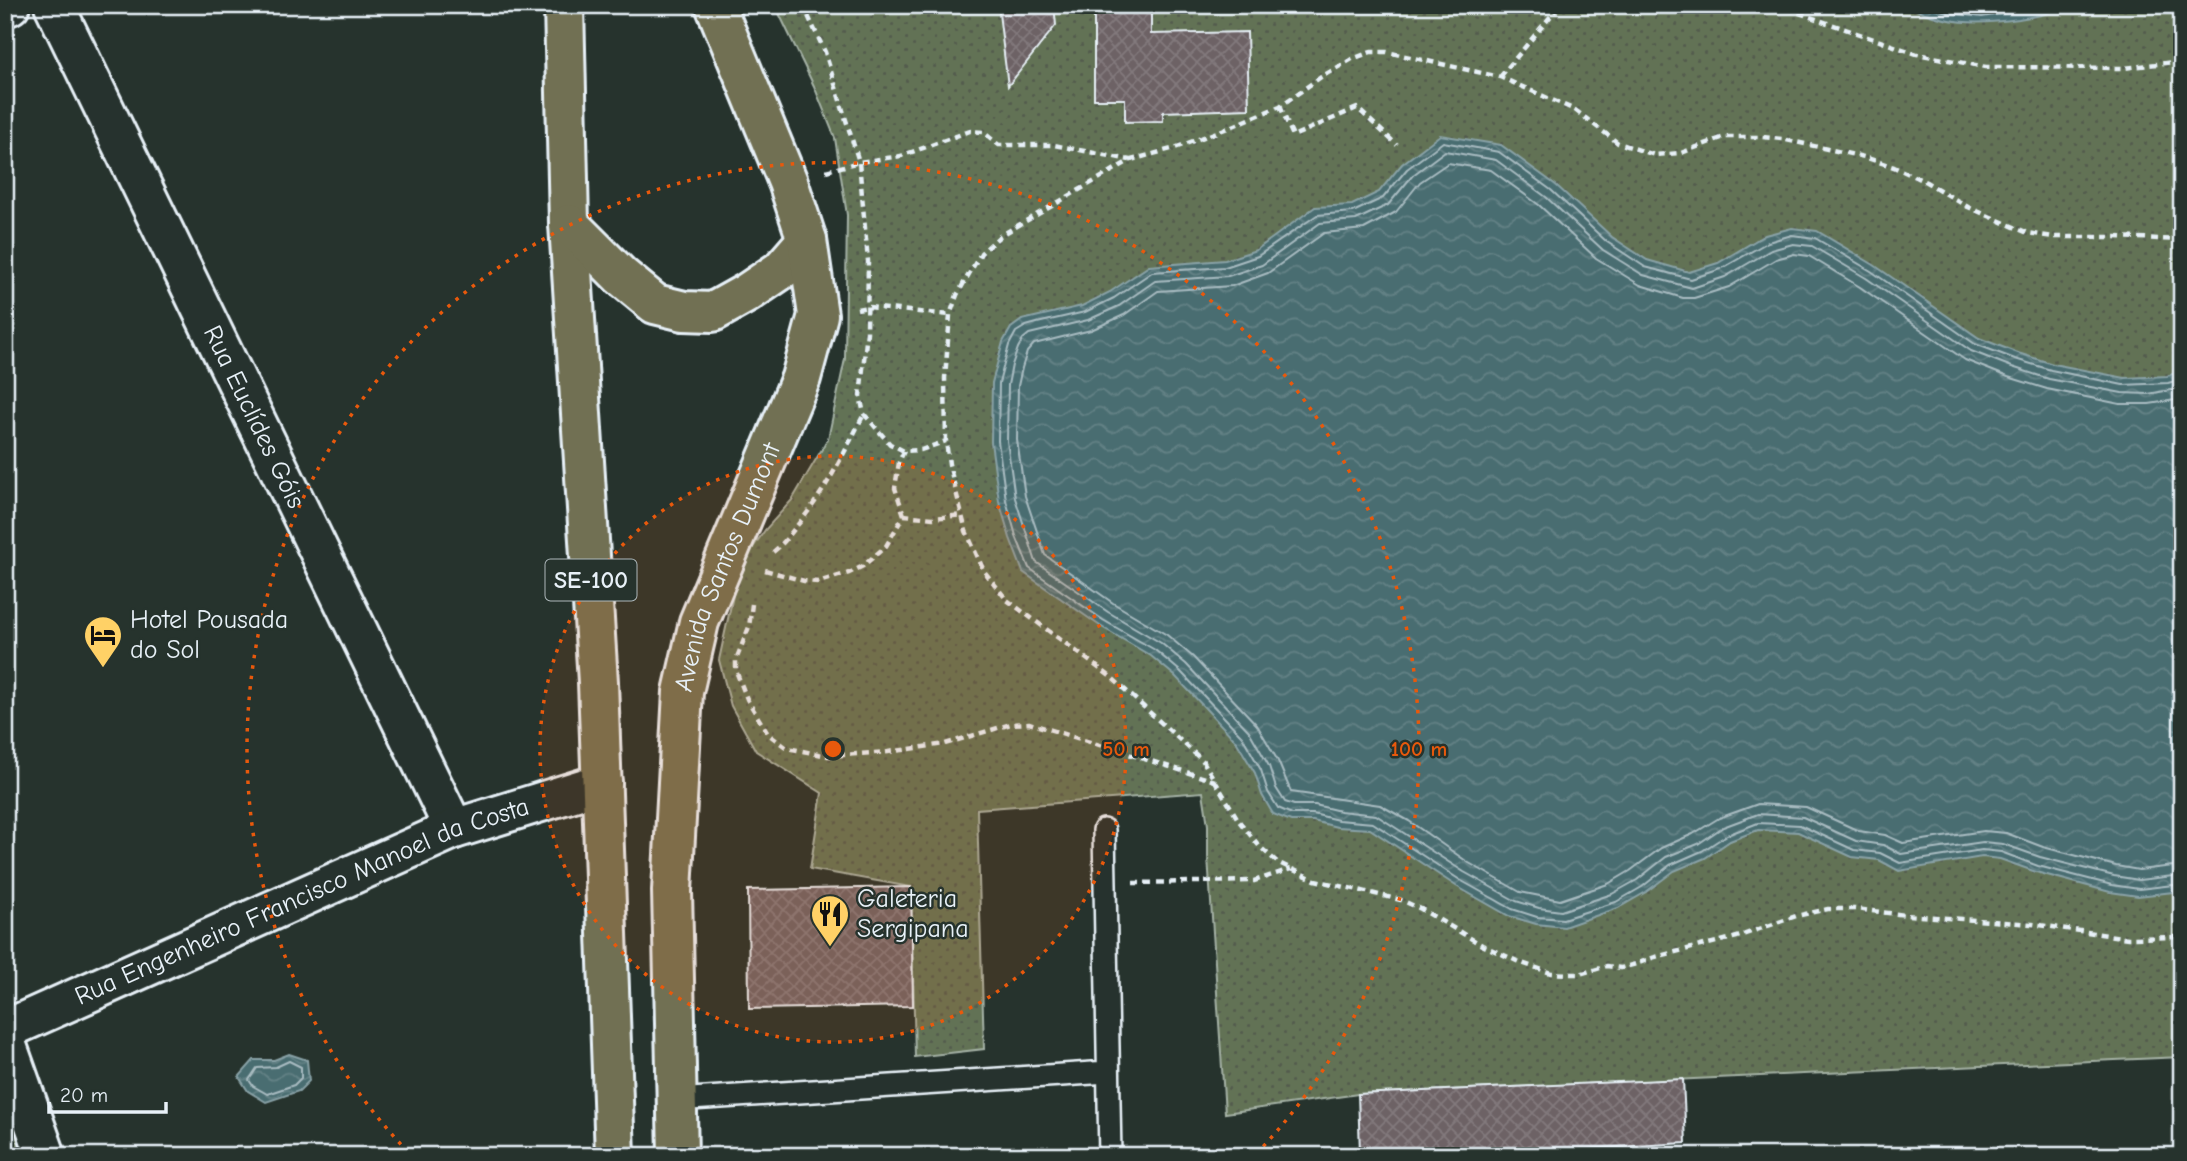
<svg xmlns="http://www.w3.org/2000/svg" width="2187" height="1161" viewBox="0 0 2187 1161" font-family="'Comic Neue',sans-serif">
<defs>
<pattern id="park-dots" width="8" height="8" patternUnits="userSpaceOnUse" patternTransform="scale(1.75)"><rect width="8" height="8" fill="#627254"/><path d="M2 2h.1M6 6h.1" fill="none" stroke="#535b4e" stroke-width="1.8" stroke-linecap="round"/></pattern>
<pattern id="water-waves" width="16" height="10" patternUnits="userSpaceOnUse" patternTransform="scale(1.75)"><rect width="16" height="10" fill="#4a6d71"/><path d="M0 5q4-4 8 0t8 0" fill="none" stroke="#648286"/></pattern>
<pattern id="building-cross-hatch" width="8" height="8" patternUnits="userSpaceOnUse" patternTransform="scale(1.75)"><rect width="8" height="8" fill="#6d6265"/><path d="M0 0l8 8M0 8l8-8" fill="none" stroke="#82797c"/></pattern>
</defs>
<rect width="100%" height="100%" fill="#26332d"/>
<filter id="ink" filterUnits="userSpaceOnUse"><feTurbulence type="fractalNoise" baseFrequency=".0143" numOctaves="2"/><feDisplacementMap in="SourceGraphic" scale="14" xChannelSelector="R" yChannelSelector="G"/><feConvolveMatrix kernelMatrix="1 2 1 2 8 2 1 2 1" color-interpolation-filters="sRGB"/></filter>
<g filter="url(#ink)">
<path fill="#627254" stroke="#a5b2a6" stroke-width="2" d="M5,1098L23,1156H5Z"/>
<path fill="url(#park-dots)" stroke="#a5b2a6" stroke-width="2" d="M775,5H2182V1057L1358,1094L1225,1113L1208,857V825L1203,792L977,809L984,1049L915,1057L911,887L810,869L822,793L756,751L731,706L719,660L739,568L765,530L792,500L828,439L845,359L847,215L835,138L814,86Z"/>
<path fill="url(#water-waves)" stroke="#89a2a7" stroke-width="2" d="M1906,5H2067C2051,14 2037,16 2019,19C1977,25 1945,25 1906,5Z
M1440,135L1501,145L1556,185L1612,237L1647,260L1689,272L1718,263L1765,235L1792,228L1817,231L1874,265L1979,338L2018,353L2053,364L2125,378L2167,376L2182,371V891L2138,896L2110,892L2036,872L2000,859L1982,857L1899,871L1879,860L1852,857L1798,832L1758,830L1730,841L1705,858L1674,871L1646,892L1618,908L1564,927L1536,924L1509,916L1456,886L1370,829L1337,827L1313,821H1291L1273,814L1262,795L1255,773L1236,741L1175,676L1151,656L1100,626L1023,572L1010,538L999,501L991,442L992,383L1003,342L1011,328L1022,320L1082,306L1110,292L1149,266L1225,260L1256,250L1315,207L1352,205L1379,192L1402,164Z
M289,1054L307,1060L309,1081L299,1091L266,1102L248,1091L239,1077L254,1060H274Z"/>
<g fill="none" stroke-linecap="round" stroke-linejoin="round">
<path stroke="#a9bcc2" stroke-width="2" d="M1924,5L1950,13L1982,17L2053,5
M2182,379L2168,383L2123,385L2051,370L2015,359L1975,344L1871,271L1815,238L1792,235L1768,242L1721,269L1691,279L1645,267L1607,242L1551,190L1499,152L1443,142L1407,169L1383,198L1353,212L1317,215L1258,256L1225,267L1152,272L1114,298L1085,312L1037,323L1026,326L1016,332L1009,345L999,383L998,441L1006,500L1016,536L1029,568L1103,620L1155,650L1180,671L1242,736L1261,770L1268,792L1278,808L1292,814H1313L1338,820L1373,823L1460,880L1512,909L1537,917L1563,919L1616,902L1642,887L1670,865L1702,851L1727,835L1758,823L1800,825L1854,850L1880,853L1900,863L1982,850L2001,852L2038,866L2112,885L2139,889L2182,884
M2182,388L2148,394L2122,393L2049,379L2012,367L1971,351L1866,278L1812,246L1793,244L1771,250L1725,277L1692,288L1643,275L1603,250L1546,197L1496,160L1445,151L1413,175L1388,205L1356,220L1320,223L1262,265L1228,276L1155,281L1119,306L1088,320L1029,334L1023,339L1018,348L1012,365L1008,385L1007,441L1015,498L1036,562L1108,612L1161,643L1186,664L1249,731L1269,766L1276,788L1285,802L1294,805H1315L1340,811L1376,815L1464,872L1516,901L1539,908L1561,911L1612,894L1637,880L1666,857L1698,844L1723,827L1758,814L1803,817L1856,841L1883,845L1901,854L1983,842L2003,844L2040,857L2114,876L2139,880L2182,875
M2182,399L2149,404H2120L2047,389L2008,377L1965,360L1860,287L1809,256L1794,254L1776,259L1729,287L1694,298H1683L1640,285L1596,258L1539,205L1491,170L1448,163L1420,182L1396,212L1364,229L1324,233L1268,273L1232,286L1158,291L1124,315L1091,330L1034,344L1027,352L1022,368L1018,386L1017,440L1025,496L1045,555L1113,603L1167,635L1193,657L1257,725L1278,761L1291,792L1380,805L1409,821L1469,863L1520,892L1560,900L1608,884L1630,871L1661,848L1693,834L1719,818L1758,804L1806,807L1859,831L1885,835L1903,843L1984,831L2006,833L2043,847L2116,866L2139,870L2182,865
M289,1061L301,1067V1078L294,1085L267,1094L253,1086L249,1080L257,1068L276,1067Z"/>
</g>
<path fill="url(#building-cross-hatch)" stroke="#e8f1f8" stroke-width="2" d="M998,5H1054L1056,25L1008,86Z
M1151,10V34L1247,32L1249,109L1163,112V121L1125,122V99H1094V12Z
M911,887L913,1006L749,1009L748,890Z
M1683,1079L1686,1143L1534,1152V1156H1381V1152H1360L1358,1094Z"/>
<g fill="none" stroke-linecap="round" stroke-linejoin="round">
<defs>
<path id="lane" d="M1104,830L1110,1156
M675,1100L1108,1072"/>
<g id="street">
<path id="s1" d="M54,5L454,829"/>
<path d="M5,7L10,5"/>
<path d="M5,1040L46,1156"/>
</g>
<g id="secondary">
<path id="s2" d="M5,1030L454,829L602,783"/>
</g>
<g id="primary">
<path d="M564,5L569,224L598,682L615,1156"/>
<path d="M569,224L621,276L655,304L684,311L713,312L747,293L781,270L807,240"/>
<path id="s3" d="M678,1156L672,891L683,692L699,622L801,378L818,315L807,240L788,182L715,5"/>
</g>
</defs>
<use href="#lane" stroke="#e8f1f8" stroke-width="26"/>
<use href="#street" stroke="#e8f1f8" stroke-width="44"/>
<use href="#secondary" stroke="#e8f1f8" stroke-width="44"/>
<use href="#primary" stroke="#e8f1f8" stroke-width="44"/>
<path stroke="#e8f1f8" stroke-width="4.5" stroke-dasharray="7 5" stroke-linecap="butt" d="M803,5L825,52L859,162L868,261L867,332L860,396L864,414L890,444L904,451L921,450L946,441
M1776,5L1917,54L1986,67L2124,68L2182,61
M1500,77L1560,5
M1280,106L1293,136L1357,108L1397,145
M826,171L859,162L901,156L970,131L983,132L999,145H1054L1130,160
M2182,240L2116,237H2053L2028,233L1968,207L1926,182L1894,167L1864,157L1782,139L1762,137H1724L1681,153L1655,155L1618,143L1575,110L1500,77L1387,52H1371L1352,59L1321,77L1280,106L1233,126L1175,148L1131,160L1000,236L981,253L957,295L950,315L945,378L946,441L949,464L966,531L984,571L1007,600L1111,677L1203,761L1239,821L1260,847L1277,862L1315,880L1401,900L1421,909L1482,945L1519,962L1551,973L1569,974H1580L1607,966L1621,968L1636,964L1655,957L1737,937L1796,916L1828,909H1855L1906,915L2032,924L2128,938L2182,937
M857,309L868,307L950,315
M904,451L899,462L895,488L904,515
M773,552C782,545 788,537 795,528C825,493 843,455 864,414
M765,570L804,581L818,582L849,573L863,566L886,546L904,515L933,518L962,515
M752,604L749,627L736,660V671L747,699L768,734L787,748L828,756L888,752L945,744L1011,724L1029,723L1215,781
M1133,883L1254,881L1291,869"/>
<use href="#lane" stroke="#26332d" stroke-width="21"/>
<use href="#street" stroke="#26332d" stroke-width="38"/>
<use href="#secondary" stroke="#26332d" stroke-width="38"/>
<use href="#primary" stroke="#716f52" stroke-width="38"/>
</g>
</g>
<circle cx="833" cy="749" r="293" fill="#e8590c" fill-opacity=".12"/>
<g fill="none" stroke="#e8590c" stroke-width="3.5" stroke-dasharray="3.5 7">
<circle cx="833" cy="749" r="293"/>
<path d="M408 1152A586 586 0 1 1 1258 1152"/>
</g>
<defs>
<symbol id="hotel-pin" viewBox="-11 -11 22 30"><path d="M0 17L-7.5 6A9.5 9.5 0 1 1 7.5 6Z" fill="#ffd166" stroke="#26332d"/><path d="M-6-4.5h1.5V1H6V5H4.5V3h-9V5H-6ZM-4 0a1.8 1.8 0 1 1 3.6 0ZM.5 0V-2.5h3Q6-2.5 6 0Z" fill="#111"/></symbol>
<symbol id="restaurant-pin" viewBox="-11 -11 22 30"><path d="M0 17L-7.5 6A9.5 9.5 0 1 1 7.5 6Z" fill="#ffd166" stroke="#26332d"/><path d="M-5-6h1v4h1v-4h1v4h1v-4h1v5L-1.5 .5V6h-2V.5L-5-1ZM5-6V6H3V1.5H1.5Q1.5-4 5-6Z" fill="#111"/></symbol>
</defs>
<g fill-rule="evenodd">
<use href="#hotel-pin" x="81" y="613" width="44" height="60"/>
<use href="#restaurant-pin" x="808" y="892" width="44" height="60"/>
</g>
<g text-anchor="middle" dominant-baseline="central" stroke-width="5" stroke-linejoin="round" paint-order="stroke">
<rect fill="#26332d" stroke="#aeb8bb" stroke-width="2" x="545.5" y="559.5" width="91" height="41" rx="5"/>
<g font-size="24" font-weight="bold" fill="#e8f1f8">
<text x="591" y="580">SE-100</text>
</g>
<g font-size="26" fill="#e8f1f8" stroke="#26332d">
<text stroke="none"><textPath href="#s1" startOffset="458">Rua Euclídes Góis</textPath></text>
<text stroke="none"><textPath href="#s3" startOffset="597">Avenida Santos Dumont</textPath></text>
<text stroke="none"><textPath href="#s2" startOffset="324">Rua Engenheiro Francisco Manoel da Costa</textPath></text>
</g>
<g font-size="26" fill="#e8f1f8" stroke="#26332d" text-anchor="start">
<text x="130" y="620">Hotel Pousada<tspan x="130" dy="30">do Sol</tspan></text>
<text x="857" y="899">Galeteria<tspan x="857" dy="30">Sergipana</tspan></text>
</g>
</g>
<circle cx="833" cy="749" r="10" fill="#e8590c" stroke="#26332d" stroke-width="3.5"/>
<g font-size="21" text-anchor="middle" font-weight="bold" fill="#e8590c" stroke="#26332d" stroke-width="5" stroke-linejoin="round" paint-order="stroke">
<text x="1126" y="756">50 m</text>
<text x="1419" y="756">100 m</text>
</g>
<rect width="2187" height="1161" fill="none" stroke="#26332d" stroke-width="28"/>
<rect x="14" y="14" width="2159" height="1133" fill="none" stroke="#e8f1f8" stroke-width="2.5" filter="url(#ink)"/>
<path d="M49 1102v10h117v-10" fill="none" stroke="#e8f1f8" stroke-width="3.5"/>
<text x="60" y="1102" font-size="21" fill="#e8f1f8" stroke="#26332d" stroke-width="5" paint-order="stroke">20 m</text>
</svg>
